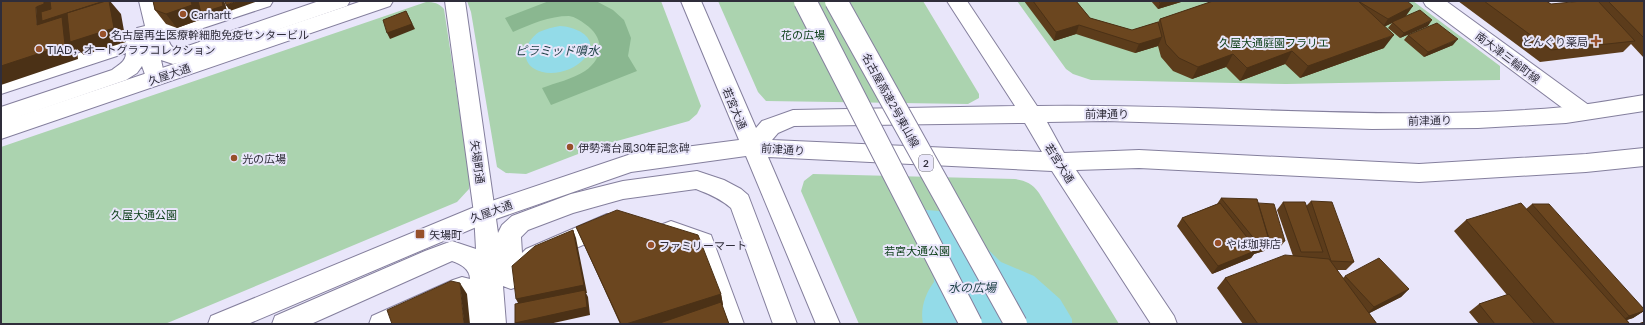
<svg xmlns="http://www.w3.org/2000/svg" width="1645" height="325" viewBox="0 0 1645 325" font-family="Lato,'Noto Sans JP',sans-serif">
<rect width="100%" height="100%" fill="#e9e6fa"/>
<path fill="#abd3af" d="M467,1H661L701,106L697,114L689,121L599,146L526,174L506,173L497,167L471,12Z
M718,1H923L979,94V98L968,104L766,101L758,92Z
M1017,1H1413L1500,66V80L1286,84L1091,80L1073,74L1066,69Z
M426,2C434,2 439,3 444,9L470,181L469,189L457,202L165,324H1V147Z
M813,174L1015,179C1026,181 1032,183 1039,193L1119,324H859L801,191L804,181Z"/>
<path fill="#8ab790" d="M549,1H596L613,10L624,20L631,38L628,56L637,71L551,105L542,88C555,83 573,79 585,71C605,57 604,37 585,24C580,20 575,17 569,16C549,16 531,24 513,32L505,18Z"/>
<path fill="#93dbe8" d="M560,26C578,27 602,39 584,59C572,72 548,78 533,68C519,58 527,40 539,32C546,29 553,27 560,26Z
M902,208L963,213L976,238L1001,262L1034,276L1060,299L1072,319V324H923C920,309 925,294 934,282L932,256Z"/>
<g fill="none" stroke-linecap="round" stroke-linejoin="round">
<defs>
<path id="street" d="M139,1H167L174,22H176L242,1H273L270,6L182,35L175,37L167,34C169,42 170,49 179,49L319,1H350L347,6L187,61L173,64L161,60L165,78L162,83L155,86L148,83L142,66L137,73L126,80L1,123V107L112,70C118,65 126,62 126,53L1,94V78L120,40L126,33L135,31L137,28L145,26Z
M445,1H465L498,233L502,225L512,216L571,194L623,181L697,171L724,180L741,189L748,195L797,324H773L731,208C721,199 709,194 696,189L623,199L573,213L528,230L521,237L522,253L526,249L607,214L615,217L619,224L615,231L542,263L520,286L511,289L503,286L506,324H463L461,300L408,324H369L372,316L453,280L462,277L470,279C470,269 461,264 452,261L311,324H272L275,316L425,251L452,241L476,249L474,213Z
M1423,1H1446L1590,106L1594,112L1590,118L1583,120L1576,118L1426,6Z
M671,221L711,235L744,324H720L694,249L663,238L659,231L663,224Z"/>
<path id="secondary" d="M362,1H393L390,6L1,139V122Z
M681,1H701L756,128L762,121L793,110L1015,106L947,1H967L1037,106C1213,103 1390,123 1565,107C1592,104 1618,99 1644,95V111L1566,123L1478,128L1372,129L1106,121L1047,122L1064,153L1139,150L1419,164L1586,154L1644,148V166L1586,172L1419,182L1139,168L1076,170L1174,316L1177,324H1151L1052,171L768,157L840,324H816L746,156L631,172L493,220L248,324H208L211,316L477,206L631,154L739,140ZM1025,123L1042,152L772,140L778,133L794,126Z"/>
</defs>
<use href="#street" stroke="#847f9d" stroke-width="2"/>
<use href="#secondary" stroke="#847f9d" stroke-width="2"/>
<use href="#street" fill="#fff" fill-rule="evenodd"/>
<use href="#secondary" fill="#fff" fill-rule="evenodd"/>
<defs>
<path id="highway-bridge" d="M805,1L971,324
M836,1L1016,324"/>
</defs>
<use href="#highway-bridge" stroke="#847f9d" stroke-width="24" stroke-linecap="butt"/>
<use href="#highway-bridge" stroke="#fff" stroke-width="22"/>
</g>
<path fill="#5c3c1b" d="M153,1H224L227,11L205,18L201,13L200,7L202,19L177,28L166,24L155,10Z
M1024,1H1076L1090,18L1132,30L1158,22L1160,19L1213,1H1407L1406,16L1396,21L1428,26L1400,38L1388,28L1392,23L1385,26L1384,48L1300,78L1285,64L1240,81L1226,67L1192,79L1173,71L1161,57L1158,46L1135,53L1076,34L1054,41Z
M1151,1H1182L1181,2L1158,9Z
M1458,1H1546L1551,4L1599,2L1600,1H1644V58L1631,44L1623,52L1540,62Z
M1408,35L1453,45L1424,57L1404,40Z
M1221,198L1258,203L1285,241L1281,246L1268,245L1264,251L1254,254L1251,258L1212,274L1177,226L1182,218L1217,204Z
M1311,201L1354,262L1346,270H1337L1343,278L1345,276L1409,289L1401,297L1369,313L1377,324H1243L1217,288L1225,278L1293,256L1277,210L1283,202L1306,206Z
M1532,204L1644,309V311L1633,318L1627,320L1630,324H1479L1469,312L1479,304L1507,295L1454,231L1466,220L1526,209Z
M576,227L721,294L723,305H722L729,324H620Z"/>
<path fill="#4b3116" d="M44,1H110L121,14L126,42L84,55L77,49L78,59L1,85V66L37,25L36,7Z
M191,1H199L202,19L177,28L166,14Z
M222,1H224L227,11L205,18L201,13Z
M238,1H258L230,11L226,5Z
M1168,1H1182L1181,2L1158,9L1160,3Z
M1413,6L1406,16L1382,28L1388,19Z
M406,11L415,29L390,39L387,33Z
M1432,20L1428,26L1400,38L1404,33Z
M1079,25L1076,34L1054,41L1056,32Z
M1394,35L1384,48L1300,78L1308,66Z
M1162,37L1158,46L1135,53L1139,44Z
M1458,39L1453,45L1424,57L1428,52Z
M1292,51L1285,64L1240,81L1247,68Z
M1233,54L1226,67L1192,79L1198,67Z
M573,230L576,238L587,293H586L588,297L590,315L549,324H516L515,323L520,307L516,299Z
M1270,242L1264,251L1254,254L1251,258L1212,274L1218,266L1257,250L1260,246Z
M460,283L467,294L470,324H464Z
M1409,289L1401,297L1366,315L1374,307Z
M721,294L723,305L664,324H626Z
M1644,311L1633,318L1617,323L1629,316Z"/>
<path fill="#6b461f" stroke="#4b3116" d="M1,1H44V4L36,7L37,25L62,17L65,45L1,66Z
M50,1H101V2L42,21L41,12L51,9Z
M106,1H109L114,28L70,42L67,13Z
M153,1H191L192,5L166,14L155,10Z
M198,1H222L223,6L201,13Z
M225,1H238L226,5Z
M1033,1H1076L1090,18L1132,30L1158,22L1162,37L1139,44L1079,25L1056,32Z
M1158,1H1168L1160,3Z
M1213,1H1358L1394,35L1308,66L1292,51L1247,68L1233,54L1198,67L1179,58L1166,44L1160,19Z
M1358,1H1407L1413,6L1388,19Z
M1484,1H1546L1551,4L1582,1H1598L1635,41L1551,50Z
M1608,1H1644V38Z
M1420,10L1432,20L1404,33L1392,22Z
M406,11L412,24L387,33L383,20Z
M1437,23L1458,39L1428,52L1408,35Z
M1221,198L1257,199L1270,242L1260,246Z
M1311,201L1332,202L1354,262L1331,261Z
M1283,202H1305L1323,252H1301Z
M1220,203L1257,250L1218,266L1182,218Z
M1258,203L1274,204L1285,241L1269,240Z
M1521,203L1630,324H1555L1466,220Z
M1532,204H1549L1644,309V311L1629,316Z
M617,210L698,235L721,294L626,324H621L576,227Z
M573,230L584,285L516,299L512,266L535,246Z
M1285,255L1329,259L1377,324H1258L1225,278Z
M1379,258L1409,289L1374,307L1345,276Z
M451,281L460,283L464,324H392L387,310Z
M585,290L587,307L515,323V304Z
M1509,294L1535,324H1495L1479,304Z
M721,302L729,324H657Z
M1644,322V324H1638Z"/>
<g fill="#97502a" stroke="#e9e6fa" stroke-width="1.5">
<circle cx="183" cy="14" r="4"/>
<circle cx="103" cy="34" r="4"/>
<path d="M1594 35h4v4h4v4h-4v4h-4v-4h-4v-4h4z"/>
<circle cx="39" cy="49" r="4"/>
<circle cx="570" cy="147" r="4"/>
<circle cx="234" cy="158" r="4"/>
<rect x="415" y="229" width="10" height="10" rx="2"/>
<circle cx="1218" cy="243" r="4"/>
<circle cx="651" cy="245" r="4"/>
</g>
<g text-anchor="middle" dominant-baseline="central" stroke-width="4" stroke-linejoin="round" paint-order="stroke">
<rect fill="#e9e6fa" stroke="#676474" stroke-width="1" x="919" y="155" width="14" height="16" rx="3"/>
<g font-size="10" font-weight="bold" fill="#2f2d3a">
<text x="926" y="163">2</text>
</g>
<g font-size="11" fill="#2f2d3a" stroke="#e9e6fa" text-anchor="start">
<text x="191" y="14">Carhartt</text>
<text x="111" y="34">名古屋再生医療幹細胞免疫センタービル</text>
<text x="1588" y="41" text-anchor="end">どんぐり薬局</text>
<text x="47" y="49">TIAD，オートグラフコレクション</text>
<text x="578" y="147">伊勢湾台風30年記念碑</text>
<text x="242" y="158">光の広場</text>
<text x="429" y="234">矢場町</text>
<text x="1226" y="243">やば珈琲店</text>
<text x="659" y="245">ファミリーマート</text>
</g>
<g font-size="11" fill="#10421c" stroke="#e9e6fa">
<text x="803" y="34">花の広場</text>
<text x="1274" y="42">久屋大通庭園フラリエ</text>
<text x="144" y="214">久屋大通公園</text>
<text x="917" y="250">若宮大通公園</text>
</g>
<g font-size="11" fill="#2f2d3a" stroke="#e9e6fa">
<text transform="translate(1508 57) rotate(37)">南大津三輪町線</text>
<text transform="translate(169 74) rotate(-19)">久屋大通</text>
<text transform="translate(891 100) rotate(61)">名古屋高速2号東山線</text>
<text transform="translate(735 108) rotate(67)">若宮大通</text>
<text x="1107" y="113">前津通り</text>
<text transform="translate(1430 120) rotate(-1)">前津通り</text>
<text transform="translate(783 149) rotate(4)">前津通り</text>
<text transform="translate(478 162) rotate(82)">矢場町通</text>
<text transform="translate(1060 163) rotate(58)">若宮大通</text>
<text transform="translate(491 211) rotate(-20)">久屋大通</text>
</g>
<g font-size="12" font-style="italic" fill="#1b3e44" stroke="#e9e6fa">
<text x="557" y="50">ピラミッド噴水</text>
<text x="972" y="287">水の広場</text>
</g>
</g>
<rect width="1645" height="325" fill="none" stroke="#2f2d3a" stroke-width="4"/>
</svg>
